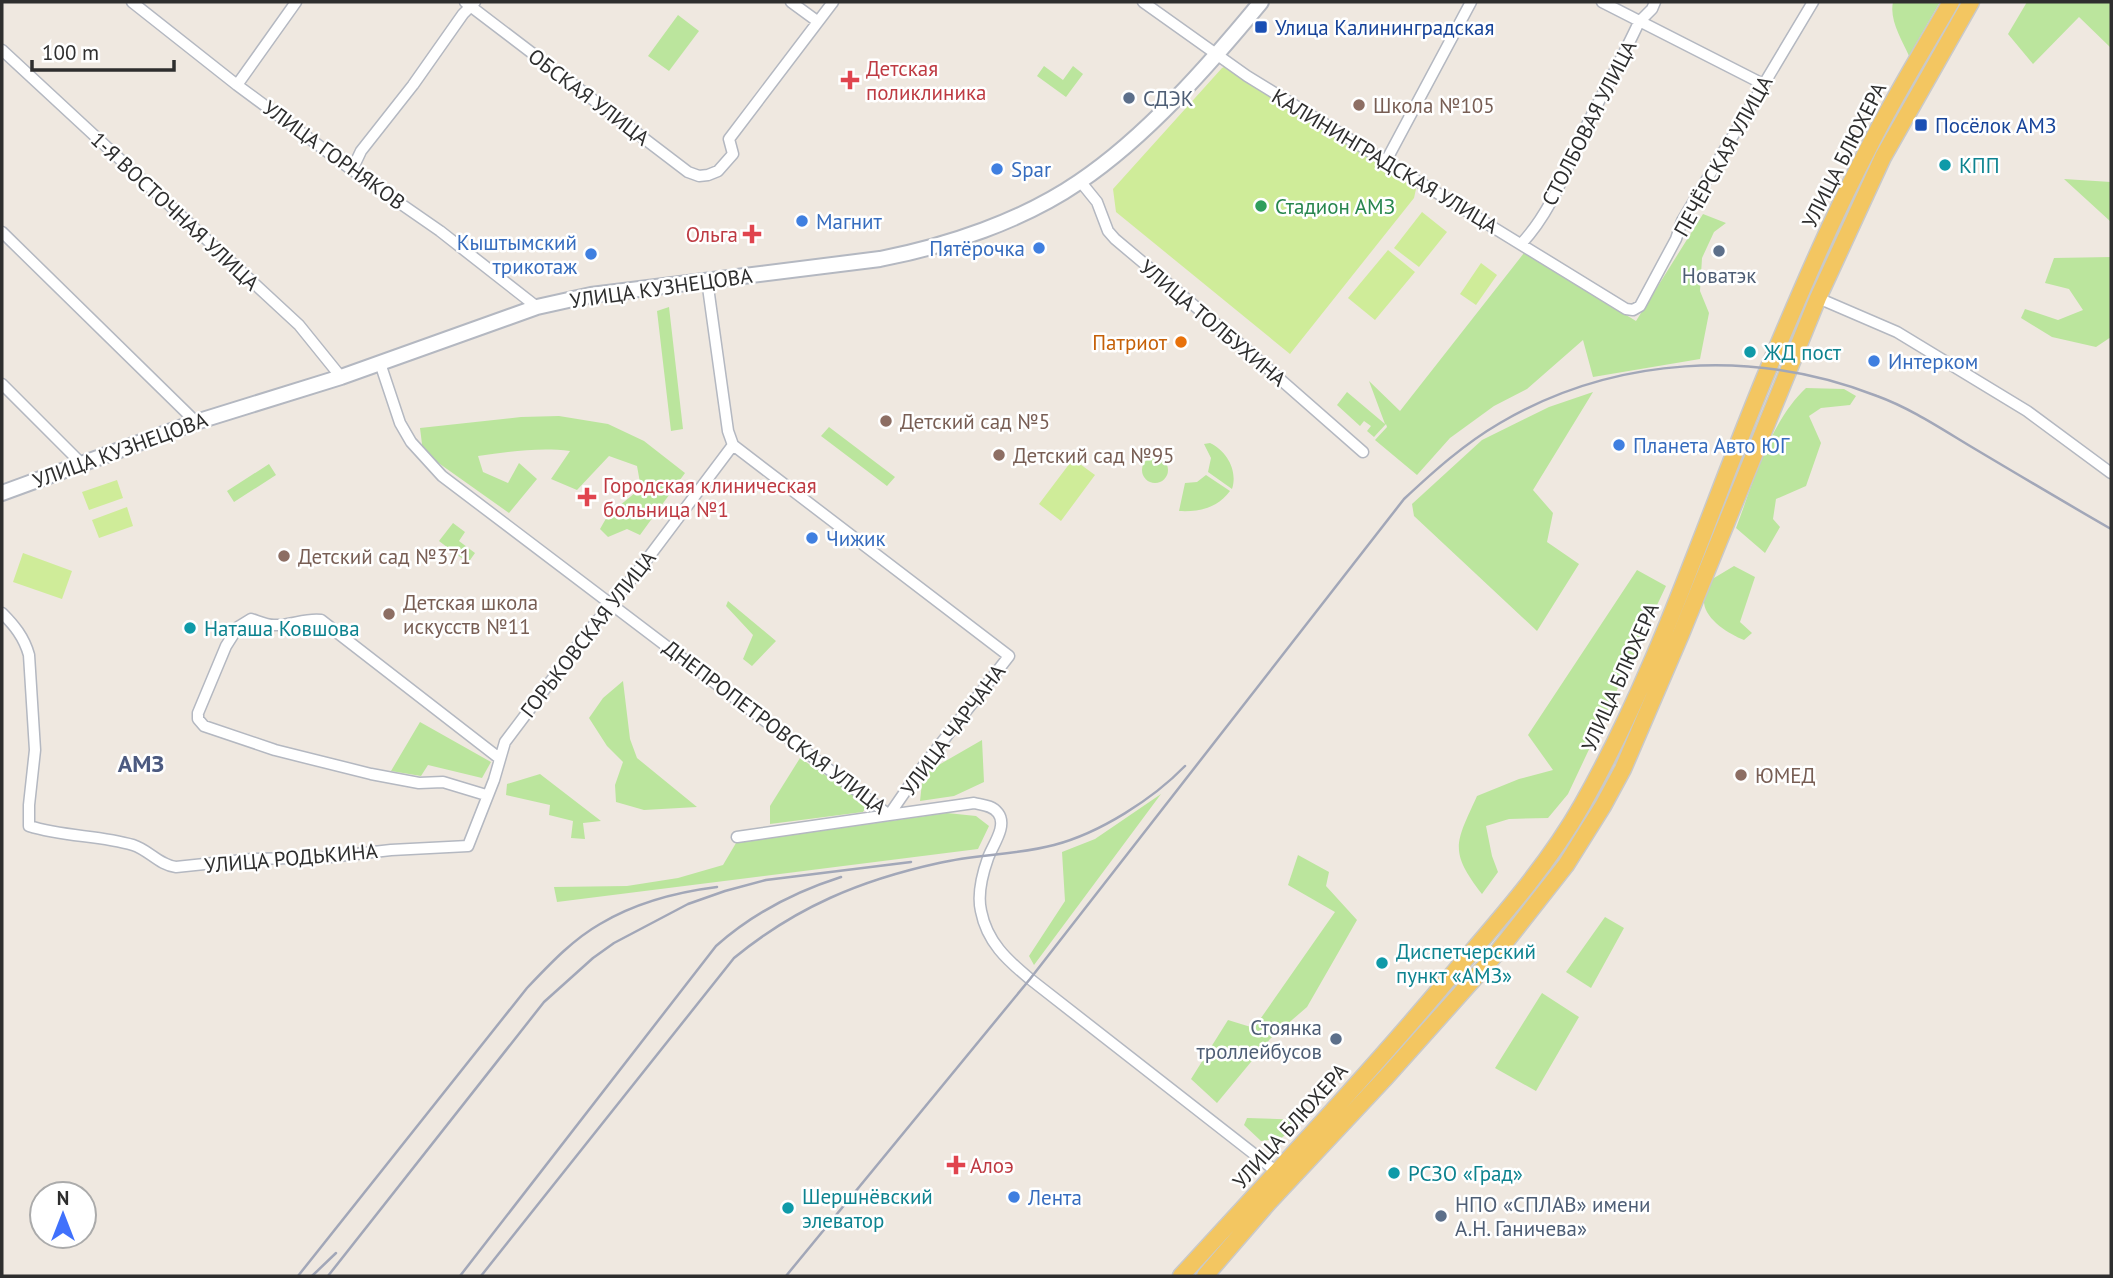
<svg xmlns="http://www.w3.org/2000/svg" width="2113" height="1278" viewBox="0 0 2113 1278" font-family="'PT Sans',sans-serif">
<rect width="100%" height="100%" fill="#efe8e0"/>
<path fill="#bbe59d" d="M1893,2H1940L1909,56C1902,40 1889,20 1893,2Z
M2027,2H2111V48L2079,17L2033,64L2008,34Z
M678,15L699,31L669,71L648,56Z
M1044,66L1063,80L1073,66L1083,74L1066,97L1037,76Z
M2064,179L2111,182V222Z
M1703,214L1726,223L1714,232L1702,258L1700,291L1709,313L1700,359L1593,377L1583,340L1527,389L1494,406L1450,438L1417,475L1375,440L1387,427L1386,424L1374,437L1367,431L1371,426L1364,421L1360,426L1337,405L1347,392L1385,424L1369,381L1400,411L1524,253L1636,321Z
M2111,257V337L2096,347L2052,337L2021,318L2025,309L2058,320L2083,310L2069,289L2045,283L2054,258Z
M669,307L683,429L671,431L657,311Z
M1806,388L1844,389L1856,396L1850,405L1821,408L1809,416L1821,443L1806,486L1776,499L1773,519L1780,527L1765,553L1736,528C1754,481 1769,423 1806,388Z
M1593,392L1533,490L1553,513L1547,542L1579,564L1537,631L1414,516L1412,504L1482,440L1549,407Z
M559,416L608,424L644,441L685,473L640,535L627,529L608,537L600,529L608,515L641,488L637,466L609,456L577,490L551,479L570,451C538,447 509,452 478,456L483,472L508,483L519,463L537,479L509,513L423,452L420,428L521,417Z
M829,427L895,477L887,486L821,436Z
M1210,443C1227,451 1238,471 1232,489L1208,472L1211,458L1204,444Z
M1142 470a13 13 0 1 1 26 0a13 13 0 1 1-26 0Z
M269,464L276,475L234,502L227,491Z
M1206,475L1230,491C1217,508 1200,512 1179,511L1185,483L1197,482Z
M453,523L465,532L459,541L475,553L468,563L439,541Z
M1734,566L1755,577L1740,622L1752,633L1744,640C1729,634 1706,620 1704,603C1703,596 1707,588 1709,581Z
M1637,570L1666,586L1568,794L1548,818L1509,819L1486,826L1492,856L1498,872L1482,894C1448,850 1456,843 1477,796L1519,779L1553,770L1528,735Z
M728,601L776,641L752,666L743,659L753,635L726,606Z
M623,681L630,739L637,758L697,807L644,810L616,802L615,785L623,762L607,746L589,718L603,698Z
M420,722L491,762L482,778L428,765L421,776L391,771Z
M982,740L984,782L954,796L920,801L923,774Z
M800,758L868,804L863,812L770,824V806Z
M540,774L601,821L583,823L585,839L571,838L573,821L549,815L550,805L506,795L507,784Z
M1161,794L1034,965L1029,956L1065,901L1062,852L1095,839Z
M947,813L976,816L989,826L978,849L557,902L554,887L627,886L678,878L723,865L736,843Z
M1298,855L1329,872L1326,886L1357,920L1307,1007L1270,1039L1217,1103L1191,1079L1228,1020L1254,1028L1335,912L1288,885Z
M1605,917L1624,928L1591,988L1566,972Z
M1542,993L1579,1017L1536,1091L1495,1068Z
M1247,1118L1305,1120L1280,1139L1261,1141L1244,1125Z"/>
<path fill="#cfec99" d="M1226,66L1413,184L1416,189L1414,198L1290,354L1116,212L1113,189L1222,68Z
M1422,212L1447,232L1419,267L1394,248Z
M1388,250L1415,272L1375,320L1348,298Z
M1481,263L1497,275L1476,305L1460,294Z
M1073,459L1095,475L1061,521L1039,504Z
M117,480L123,498L89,510L82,492Z
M127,507L133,526L99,538L92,520Z
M23,553L72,571L62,599L13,582Z"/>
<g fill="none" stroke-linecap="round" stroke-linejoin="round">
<defs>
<path id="street" d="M132,2L237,85L352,170L440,231L537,307
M465,2L688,172L699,176L708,175L718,171L733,154L729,139L833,2
M791,2L817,21
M1143,2L1247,76L1626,309L1633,310L1640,306L1676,239L1682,221L1813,2
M1602,2L1763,84
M2,50L299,325L341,377
M237,85L296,2
M1386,161L1471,2
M352,170L361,151L413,85L463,14L475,2
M1080,181L1097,202L1108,231L1115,239L1240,344L1363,452
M2,232L196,422
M1521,244C1552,211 1567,167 1586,127C1603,92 1623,57 1639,22L1652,9L1655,2
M707,280L728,431L733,445L1009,656L918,773L889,815L737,837
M1818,298L1897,332L2027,411L2111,473
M380,363L400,423L411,442L442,476L889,815L974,803C982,805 992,805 998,813C1008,826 992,846 988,858C982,875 977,894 981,911C987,942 1007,960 1030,979L1277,1172
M2,384L82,464
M2,613C14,625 24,637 29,655L35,750L29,805V826C64,837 99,835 133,845C149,850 159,865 176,867L252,859L330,857L391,850L468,846L494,780L505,742L584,637L642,566L733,445
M486,795L443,782L419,783L371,774L275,750L204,726L198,719V713L226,646L238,627L251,619C258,621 266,625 274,625C291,626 304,618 321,620L499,758"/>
<path id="secondary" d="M2,493L196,422L341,377L537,307L591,295L880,259C947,246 1022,221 1079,182C1146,137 1210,64 1261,2"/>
<path id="primary" d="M1181,1276C1268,1181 1356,1088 1439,990C1489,931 1544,872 1582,805C1660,667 1708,513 1769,367C1800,293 1832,218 1869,147C1894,97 1923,50 1951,2
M1205,1276L1268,1203L1387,1076L1496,954L1566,865L1603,806L1623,769L1681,634L1818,298L1883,157L1971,2"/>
</defs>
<use href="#street" stroke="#b4b8c1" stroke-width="13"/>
<use href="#secondary" stroke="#b4b8c1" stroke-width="18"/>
<use href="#primary" stroke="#c9c9c9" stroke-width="19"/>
<use href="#street" stroke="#fff" stroke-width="10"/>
<use href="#secondary" stroke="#fff" stroke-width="14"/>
<use href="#primary" stroke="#f3c661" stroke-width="16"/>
<path stroke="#a2a7b8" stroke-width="2.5" d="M298,1276L527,988C549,965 572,940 600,924C635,903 677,892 717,887
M312,1276L336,1253
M328,1276L544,1002L593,958L614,943L688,904L725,891L766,880L911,862
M460,1276L716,946C753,913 794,892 841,877
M481,1276L734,958C796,907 861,880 939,863C977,854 1017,855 1054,845C1100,833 1153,799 1185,766
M786,1276L1030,979L1404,499C1434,471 1464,444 1500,423C1614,356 1754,348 1877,396C1910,408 1940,428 1970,446C2017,474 2064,502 2111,529"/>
</g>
<g fill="#1a4fb4" stroke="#fff" stroke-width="2.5">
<rect x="1254" y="20" width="14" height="14" rx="3.5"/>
<rect x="1914" y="118" width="14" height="14" rx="3.5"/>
</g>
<g fill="#e0444e" stroke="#fff" stroke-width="2.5">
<path d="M846.5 69.5h7v7h7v7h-7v7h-7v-7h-7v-7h7z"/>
<path d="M748.5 223.5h7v7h7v7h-7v7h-7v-7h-7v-7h7z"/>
<path d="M583.5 486.5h7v7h7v7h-7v7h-7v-7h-7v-7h7z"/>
<path d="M952.5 1154.5h7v7h7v7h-7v7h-7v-7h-7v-7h7z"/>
</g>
<g fill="#5c6f8a" stroke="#fff" stroke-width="2.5">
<circle cx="1129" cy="98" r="7"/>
<circle cx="1719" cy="251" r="7"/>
<circle cx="1336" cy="1039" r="7"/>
<circle cx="1441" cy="1216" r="7"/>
</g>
<g fill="#8d6e63" stroke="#fff" stroke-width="2.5">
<circle cx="1359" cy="105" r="7"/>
<circle cx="886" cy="421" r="7"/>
<circle cx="999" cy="455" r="7"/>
<circle cx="284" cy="556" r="7"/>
<circle cx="389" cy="614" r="7"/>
<circle cx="1741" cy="775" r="7"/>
</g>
<g fill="#0f9aa8" stroke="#fff" stroke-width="2.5">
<circle cx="1945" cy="165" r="7"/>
<circle cx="1750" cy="352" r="7"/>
<circle cx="190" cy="628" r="7"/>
<circle cx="1382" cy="963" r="7"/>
<circle cx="1394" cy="1173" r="7"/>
<circle cx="788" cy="1208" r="7"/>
</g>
<g fill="#3f7fe0" stroke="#fff" stroke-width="2.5">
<circle cx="997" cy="169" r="7"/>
<circle cx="802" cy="221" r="7"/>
<circle cx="1039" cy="248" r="7"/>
<circle cx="591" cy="254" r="7"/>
<circle cx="1874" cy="361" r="7"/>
<circle cx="1619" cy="445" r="7"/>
<circle cx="812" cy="538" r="7"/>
<circle cx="1014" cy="1197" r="7"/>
</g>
<circle fill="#2e9e5b" stroke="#fff" stroke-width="2.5" cx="1261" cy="206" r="7"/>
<circle fill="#e8710a" stroke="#fff" stroke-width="2.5" cx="1181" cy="342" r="7"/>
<g text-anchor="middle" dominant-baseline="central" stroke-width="5" stroke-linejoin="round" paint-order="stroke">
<g font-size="21" fill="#164399" stroke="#fff" text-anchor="start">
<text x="1275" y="27">Улица Калининградская</text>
<text x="1935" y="125">Посёлок АМЗ</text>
</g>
<g font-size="21" fill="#be3a42" stroke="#fff" text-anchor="start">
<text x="866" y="68">Детская<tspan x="866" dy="24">поликлиника</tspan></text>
<text x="738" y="234" text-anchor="end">Ольга</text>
<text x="603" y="485">Городская клиническая<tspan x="603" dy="24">больница №1</tspan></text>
<text x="970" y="1165">Алоэ</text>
</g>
<g font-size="21" fill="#2e2e2e" stroke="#fff">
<text transform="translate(589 97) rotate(37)">ОБСКАЯ УЛИЦА</text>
<text transform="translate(1589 123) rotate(-63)">СТОЛБОВАЯ УЛИЦА</text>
<text transform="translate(334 155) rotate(36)">УЛИЦА ГОРНЯКОВ</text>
<text transform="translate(1844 155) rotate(-63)">УЛИЦА БЛЮХЕРА</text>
<text transform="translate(1723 156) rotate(-61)">ПЕЧЁРСКАЯ УЛИЦА</text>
<text transform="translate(1385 161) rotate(31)">КАЛИНИНГРАДСКАЯ УЛИЦА</text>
<text transform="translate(175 211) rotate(43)">1-Я ВОСТОЧНАЯ УЛИЦА</text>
<text transform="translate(661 288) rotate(-8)">УЛИЦА КУЗНЕЦОВА</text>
<text transform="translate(1213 323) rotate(40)">УЛИЦА ТОЛБУХИНА</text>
<text transform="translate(120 450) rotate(-20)">УЛИЦА КУЗНЕЦОВА</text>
<text transform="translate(588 634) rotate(-52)">ГОРЬКОВСКАЯ УЛИЦА</text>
<text transform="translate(1620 677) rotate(-66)">УЛИЦА БЛЮХЕРА</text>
<text transform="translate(775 727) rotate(37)">ДНЕПРОПЕТРОВСКАЯ УЛИЦА</text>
<text transform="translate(953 730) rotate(-53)">УЛИЦА ЧАРЧАНА</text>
<text transform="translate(291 858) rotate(-5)">УЛИЦА РОДЬКИНА</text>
<text transform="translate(1290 1126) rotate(-48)">УЛИЦА БЛЮХЕРА</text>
</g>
<g font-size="21" fill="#4e5e75" stroke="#fff" text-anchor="start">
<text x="1143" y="98">СДЭК</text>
<text x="1719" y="275" text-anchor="middle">Новатэк</text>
<text x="1322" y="1027" text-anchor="end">Стоянка<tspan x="1322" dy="24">троллейбусов</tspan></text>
<text x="1455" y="1204">НПО «СПЛАВ» имени<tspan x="1455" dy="24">А.Н. Ганичева»</tspan></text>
</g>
<g font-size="21" fill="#785e54" stroke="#fff" text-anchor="start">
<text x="1373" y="105">Школа №105</text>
<text x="900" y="421">Детский сад №5</text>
<text x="1013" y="455">Детский сад №95</text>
<text x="298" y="556">Детский сад №371</text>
<text x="403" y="602">Детская школа<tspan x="403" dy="24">искусств №11</tspan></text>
<text x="1755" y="775">ЮМЕД</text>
</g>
<g font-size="21" fill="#0d838f" stroke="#fff" text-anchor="start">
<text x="1959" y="165">КПП</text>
<text x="1764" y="352">ЖД пост</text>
<text x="204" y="628">Наташа Ковшова</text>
<text x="1396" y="951">Диспетчерский<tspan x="1396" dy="24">пункт «АМЗ»</tspan></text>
<text x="1408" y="1173">РСЗО «Град»</text>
<text x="802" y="1196">Шершнёвский<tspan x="802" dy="24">элеватор</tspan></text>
</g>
<g font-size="21" fill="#366cbe" stroke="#fff" text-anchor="start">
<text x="1011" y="169">Spar</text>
<text x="816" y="221">Магнит</text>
<text x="577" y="242" text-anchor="end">Кыштымский<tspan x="577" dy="24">трикотаж</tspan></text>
<text x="1025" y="248" text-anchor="end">Пятёрочка</text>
<text x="1888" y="361">Интерком</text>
<text x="1633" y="445">Планета Авто ЮГ</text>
<text x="826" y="538">Чижик</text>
<text x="1028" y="1197">Лента</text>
</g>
<g font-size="21" fill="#27864d" stroke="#fff" text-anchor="start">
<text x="1275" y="206">Стадион АМЗ</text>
</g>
<g font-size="21" fill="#c56008" stroke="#fff" text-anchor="end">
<text x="1167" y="342">Патриот</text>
</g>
<g font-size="24" font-weight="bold" fill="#4c5a80" stroke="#fff">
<text x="141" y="763">АМЗ</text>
</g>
</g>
<rect width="2113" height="1278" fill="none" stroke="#2e2e2e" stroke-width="7"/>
<g transform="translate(63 1215)"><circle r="33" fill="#ffffff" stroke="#ababab" stroke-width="2"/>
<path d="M0-5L12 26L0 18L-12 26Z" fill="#4071fc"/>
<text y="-10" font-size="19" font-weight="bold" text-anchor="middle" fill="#2e2e2e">N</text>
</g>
<path d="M32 60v10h142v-10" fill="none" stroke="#2e2e2e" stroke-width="3.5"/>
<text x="42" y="60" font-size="21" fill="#2e2e2e" stroke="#ffffff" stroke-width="5" paint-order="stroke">100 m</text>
</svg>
